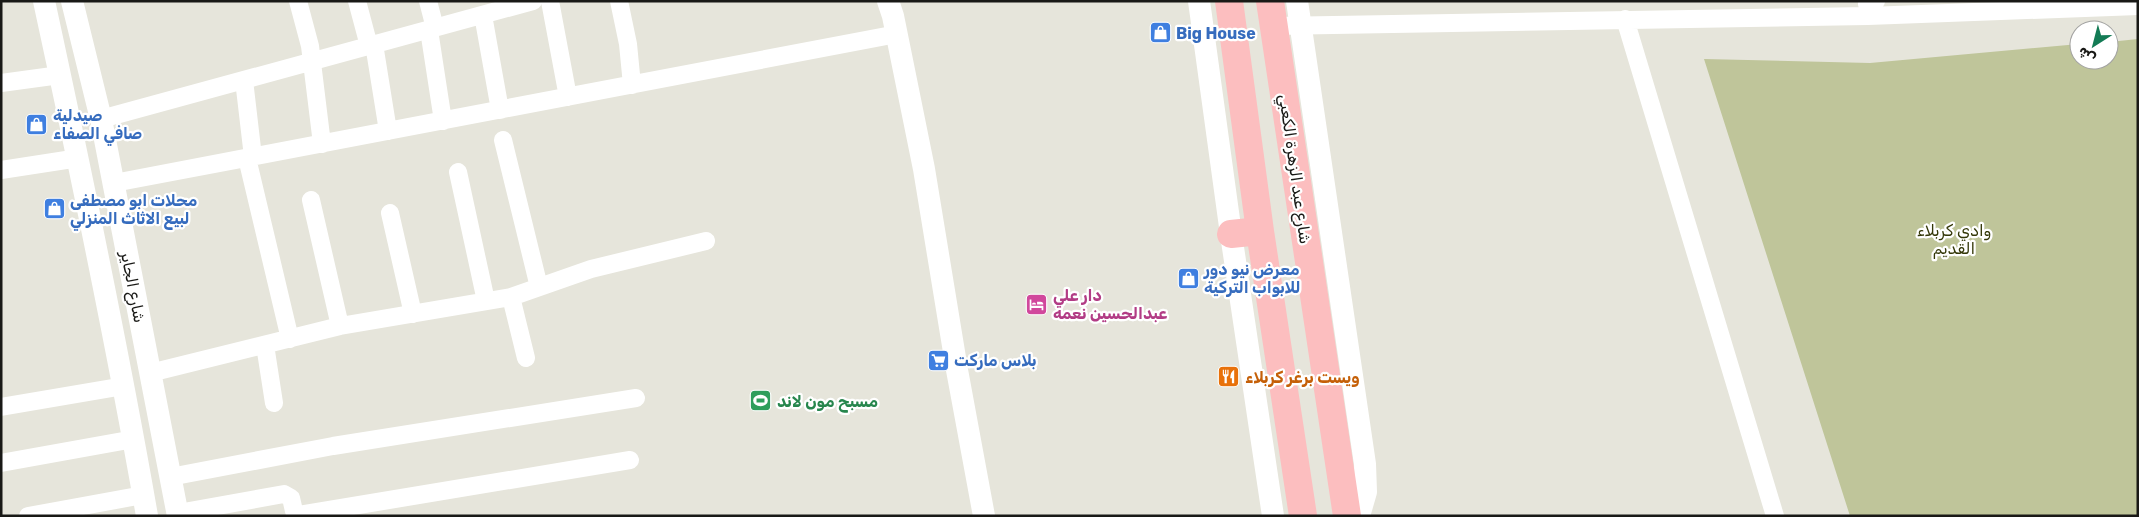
<svg xmlns="http://www.w3.org/2000/svg" width="2139" height="517" viewBox="0 0 2139 517" font-family="Rubik,'Noto Naskh Arabic',sans-serif">
<rect width="100%" height="100%" fill="#e6e5db"/>
<path fill="#bfc59a" d="M2138,39V516H1850L1704,59L1870,63L2079,44V60H2109V42Z"/>
<g fill="none" stroke-linecap="round" stroke-linejoin="round">
<path stroke="#fff" stroke-width="18" d="M298,1L310,46L322,144
M357,1L369,46
M428,1L435,28
M550,1L568,97
M619,1L628,44L632,85
M1867,4L1876,1
M483,15L500,110
M1625,19L1775,516
M1274,26L1868,16L2138,6
M429,30L443,121
M374,44L388,131
M244,80L253,157
M1,83L60,75
M101,119L533,1
M503,140L539,287
M247,158L290,339
M1,170L79,158
M458,172L486,301
M114,183L897,34
M311,200L340,326
M390,213L413,314
M511,297L591,269L706,241
M265,345L274,403
M150,373L340,326L511,297L526,358
M1,407L124,386
M1,463L134,439
M170,477L333,446L636,398
M178,513L284,494L291,498L294,511L299,515L630,460
M28,516L143,495"/>
<path stroke="#fff" stroke-width="22" d="M44,1C81,172 117,343 147,516
M72,1L101,119L178,516
M888,1L893,16L924,169L957,370L984,516
M1199,1L1231,234L1273,516
M1297,1L1365,464L1366,492L1359,516"/>
<path stroke="#fcbebf" stroke-width="28" d="M1229,1L1260,231L1303,516
M1270,1L1347,516
M1231,234L1260,231"/>
</g>
<defs>
<symbol id="shop-square" viewBox="-11 -11 22 22"><rect x="-9" y="-9" width="18" height="18" rx="4" fill="#3f7fe0" stroke="#fff"/><path d="M-5-2.5h2.3a2.7 3.5 0 0 1 5.4 0H5L5.5 6h-11ZM-1.5-2.5h3a1.5 2.3 0 0 0-3 0Z" fill="#fff"/></symbol>
<symbol id="hotel-square" viewBox="-11 -11 22 22"><rect x="-9" y="-9" width="18" height="18" rx="4" fill="#d1479c" stroke="#fff"/><path d="M-6-4.5h1.5V1H6V5H4.5V3h-9V5H-6ZM-4 0a1.8 1.8 0 1 1 3.6 0ZM.5 0V-2.5h3Q6-2.5 6 0Z" fill="#fff"/></symbol>
<symbol id="supermarket-square" viewBox="-11 -11 22 22"><rect x="-9" y="-9" width="18" height="18" rx="4" fill="#3f7fe0" stroke="#fff"/><path d="M-6-5.5h2.5l.6 2H6L4.5 2H-2.5L-4.4-4H-6ZM-1.5 3.2a1.3 1.3 0 1 0 .1 0ZM3 3.2a1.3 1.3 0 1 0 .1 0Z" fill="#fff"/></symbol>
<symbol id="restaurant-square" viewBox="-11 -11 22 22"><rect x="-9" y="-9" width="18" height="18" rx="4" fill="#e8710a" stroke="#fff"/><path d="M-5-6h1v4h1v-4h1v4h1v-4h1v5L-1.5 .5V6h-2V.5L-5-1ZM5-6V6H3V1.5H1.5Q1.5-4 5-6Z" fill="#fff"/></symbol>
<symbol id="stadium-square" viewBox="-11 -11 22 22"><rect x="-9" y="-9" width="18" height="18" rx="4" fill="#2e9e5b" stroke="#fff"/><path d="M0-5a6.5 5 0 1 0 0 10a6.5 5 0 1 0 0-10ZM-3.5-1.8h7v3.6h-7Z" fill="#fff"/></symbol>
</defs>
<g fill-rule="evenodd">
<use href="#shop-square" x="1148" y="20" width="25" height="25"/>
<use href="#shop-square" x="24" y="112" width="25" height="25"/>
<use href="#shop-square" x="42" y="196" width="25" height="25"/>
<use href="#shop-square" x="1176" y="266" width="25" height="25"/>
<use href="#hotel-square" x="1024" y="292" width="25" height="25"/>
<use href="#supermarket-square" x="926" y="348" width="25" height="25"/>
<use href="#restaurant-square" x="1216" y="364" width="25" height="25"/>
<use href="#stadium-square" x="748" y="388" width="25" height="25"/>
</g>
<g text-anchor="middle" dominant-baseline="central" stroke-width="4.5" stroke-linejoin="round" paint-order="stroke">
<g font-size="16" font-weight="bold" fill="#366cbe" stroke="#fff" text-anchor="start">
<text x="1176" y="33">Big House</text>
<text x="53" y="115">صيدلية<tspan x="53" dy="18">صافي الصفاء</tspan></text>
<text x="70" y="200">محلات ابو مصطفى<tspan x="70" dy="18">لبيع الاثاث المنزلي</tspan></text>
<text x="1204" y="269">معرض نيو دور<tspan x="1204" dy="18">للابواب التركية</tspan></text>
<text x="954" y="360">بلاس ماركت</text>
</g>
<g font-size="16" fill="#191916" stroke="#fff">
<text transform="translate(1295 169) rotate(82)">شارع عبد الزهرة الكعبي</text>
<text transform="translate(133 287) rotate(79)">شارع الجاير</text>
</g>
<g font-size="16" fill="#333707" stroke="#fff">
<text x="1954" y="230">وادي كربلاء<tspan x="1954" dy="18">القديم</tspan></text>
</g>
<g font-size="16" font-weight="bold" fill="#b23c85" stroke="#fff" text-anchor="start">
<text x="1053" y="295">دار علي<tspan x="1053" dy="18">عبدالحسين نعمه</tspan></text>
</g>
<g font-size="16" font-weight="bold" fill="#c56008" stroke="#fff" text-anchor="start">
<text x="1245" y="377">ويست برغر كربلاء</text>
</g>
<g font-size="16" font-weight="bold" fill="#27864d" stroke="#fff" text-anchor="start">
<text x="777" y="401">مسبح مون لاند</text>
</g>
</g>
<rect width="2139" height="517" fill="none" stroke="#191916" stroke-width="5"/>
<g transform="translate(2094 45) rotate(216)"><circle r="24" fill="#ffffff" stroke="#a3a3a2"/>
<path d="M0-4L9 19L0 12L-9 19Z" fill="#137b55"/>
<text y="-8" font-size="14" font-weight="bold" text-anchor="middle" fill="#191916">ش</text>
</g>
</svg>
